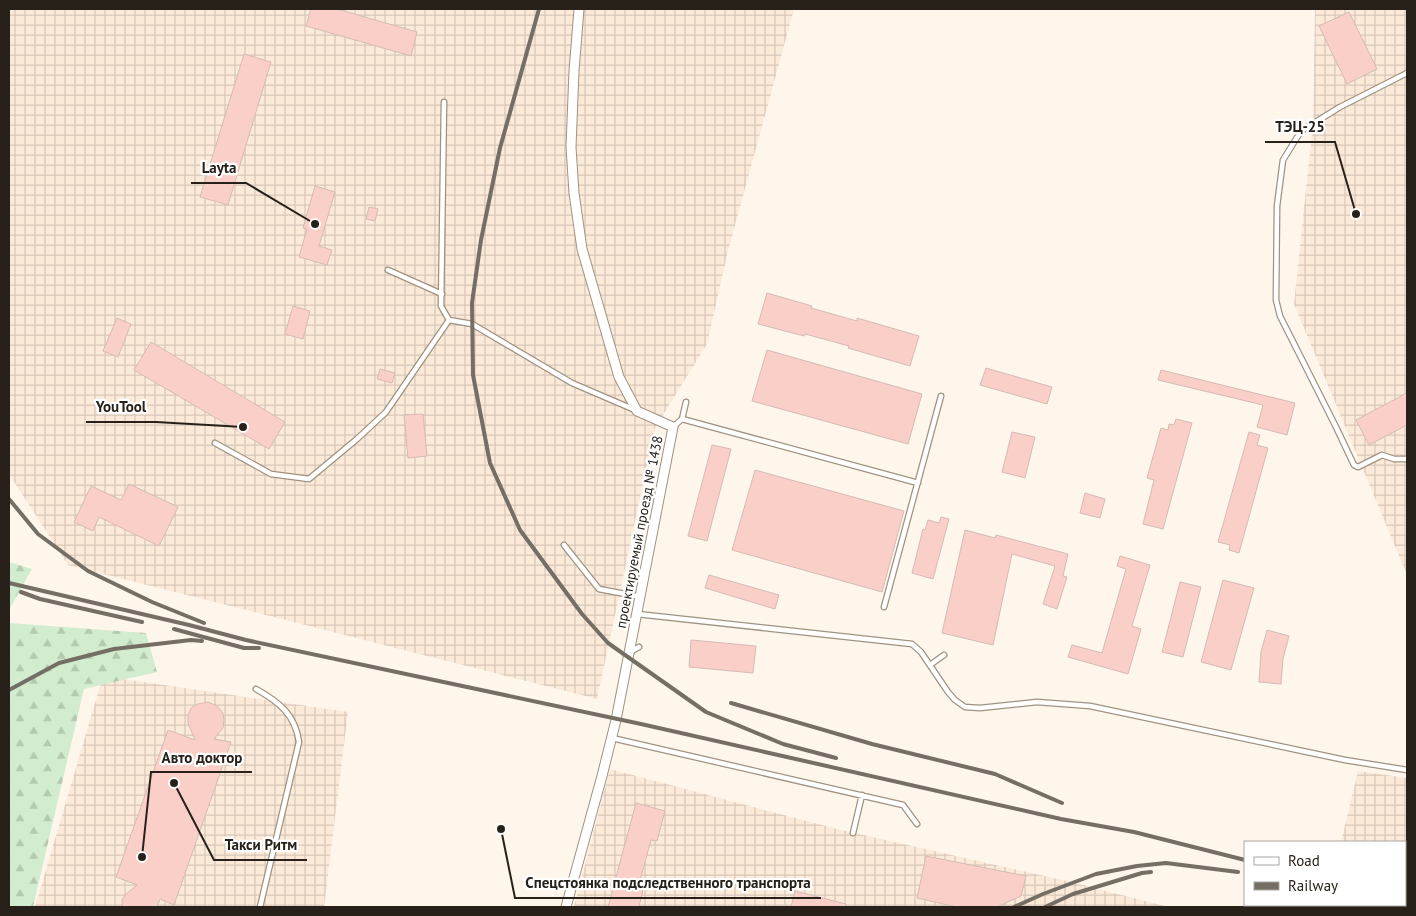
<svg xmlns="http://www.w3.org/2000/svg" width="1416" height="916" viewBox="0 0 1416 916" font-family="'PT Sans',sans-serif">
<defs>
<pattern id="industrial-grid" width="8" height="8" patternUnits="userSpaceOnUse" patternTransform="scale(1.25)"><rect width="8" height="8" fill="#fcead9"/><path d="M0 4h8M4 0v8" fill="none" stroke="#d8c8ba"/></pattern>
<pattern id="forest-firs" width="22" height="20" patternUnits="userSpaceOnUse" patternTransform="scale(1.25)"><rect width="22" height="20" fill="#d1ecce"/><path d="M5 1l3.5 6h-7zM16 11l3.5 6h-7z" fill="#b3cab0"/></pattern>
</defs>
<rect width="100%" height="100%" fill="#fff6eb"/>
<path fill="url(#industrial-grid)" d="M9,9H794L728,251L707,344L655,428L597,699L68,565L9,474Z
M1315,9H1407V575L1294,304L1313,123Z
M103,676L348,712L324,907H35Z
M610,769L837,829L1067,881L1169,907H574Z
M1358,771L1407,778V860L1405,859V842H1341Z"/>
<path fill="url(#forest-firs)" d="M9,562L32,569L9,610Z
M9,623L146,633L157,672L84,689L33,907H9Z"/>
<path fill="#facfc7" stroke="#d4bbb6" d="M311,9H337L417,32L411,56L306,26Z
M1349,12L1377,69L1347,84L1319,26Z
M244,54L271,62L228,205L200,197Z
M315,186L335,192L319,246L332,250L327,265L299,257L307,229L303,228Z
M369,207L378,209L375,221L366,219Z
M767,293L812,306L811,308L857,321V318L919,336L910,366L848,348L849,346L805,334L804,336L758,324Z
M293,306L310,311L303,339L285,334Z
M117,318L131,324L118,357L103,351Z
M151,342L285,422L269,449L134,370Z
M767,350L922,394L908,444L752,401Z
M986,368L1052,387L1047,404L980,385Z
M380,369L395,373L392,383L377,379Z
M1161,370L1295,403L1287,435L1257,427L1263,405L1158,380Z
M1407,393V425L1369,445L1356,420Z
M423,414L427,456L408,458L404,415Z
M1176,419L1192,423L1163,529L1143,524L1154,480L1147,478L1161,428L1168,430L1169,424L1174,425Z
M1012,432L1035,437L1025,478L1002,472Z
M1249,432L1260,435L1257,445L1268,448L1239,553L1229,550L1230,545L1218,542Z
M712,445L731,449L707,541L688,536Z
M755,470L904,511L882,592L732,550Z
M129,484L178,507L159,546L99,517L93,531L74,522L91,486L121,500Z
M1085,493L1105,499L1100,518L1080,513Z
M941,517L949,519L933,579L912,573L923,529L925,530L928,520L939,523Z
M965,530L995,538L996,535L1068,554L1063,576L1067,577L1057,609L1043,604L1055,566L1012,554L993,645L942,633Z
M1120,556L1150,565L1132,626L1141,629L1128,674L1068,657L1072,645L1102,653L1126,569L1117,566Z
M709,575L779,595L775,609L705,588Z
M1223,580L1254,588L1231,670L1201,662Z
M1180,582L1201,587L1183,657L1162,652Z
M1267,630L1289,636L1283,659L1281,684L1259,682L1261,652Z
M691,640L756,646L753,673L689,667Z
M208,702L217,706L223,713L224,720L223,728L214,739L231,742L174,905L160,899L157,907H122V900L126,894L137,885L116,877L168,730L195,740L188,723V715L191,708L198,704Z
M636,803L665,811L657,841L651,840L638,888L643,890L639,907H608Z
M926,856L1026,876L1021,896L997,907H957L917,898Z
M795,891L846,904L845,907H791Z"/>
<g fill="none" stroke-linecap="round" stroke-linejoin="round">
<defs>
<path id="lane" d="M1407,73L1340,107L1301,131L1283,160L1277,206L1276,300L1280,316L1336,427L1354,465L1358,467L1382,455L1394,459H1407
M444,102L441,306L449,320
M388,270L442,294
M682,419L918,483
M673,427L682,419L686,402
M215,443L271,474L309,479L357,439L386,412L449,320L472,324L572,383L635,410
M564,545L599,589L641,597
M884,607L941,396
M637,614L912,644L921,652L948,692L955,700L965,707L980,708L1037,702L1090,706L1345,760L1407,770
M630,652L639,647
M930,665L944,655
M256,689C279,702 295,714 299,742L260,907
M612,738L903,805L917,824
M853,833L862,795"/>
<path id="street" d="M566,907L602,776L616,720L673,427L637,411L619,377L582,249L574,193L571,147L574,71L579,9"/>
</defs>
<use href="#lane" stroke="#9f9281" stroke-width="7"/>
<use href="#street" stroke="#9f9281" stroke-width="11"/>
<use href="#lane" stroke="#fff" stroke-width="4.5"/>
<use href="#street" stroke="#fff" stroke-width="9"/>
<path stroke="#756e65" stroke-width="4" d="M539,9L500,148L481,240L472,303L473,375L490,463L520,530L582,614L608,643L706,712L783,744L836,758
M9,499L38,534L88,571L152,602L204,623
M9,583L189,625L246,640L641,724L1061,819L1134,832L1245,860
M21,592L40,599L142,622
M174,629L244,648H259
M9,690L59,663L114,649L191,640L202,641
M731,703L872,744L995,774L1062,803
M1405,895H1407
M1405,904H1407
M1014,907L1043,894L1096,874L1137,866L1166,863L1238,872
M1045,907L1073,894L1142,873L1151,872
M1316,907L1334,905"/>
</g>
<g text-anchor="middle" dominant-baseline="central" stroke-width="4.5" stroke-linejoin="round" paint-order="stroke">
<g font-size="14" fill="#27211a" stroke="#fff">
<text transform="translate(639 532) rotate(-79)">проектируемый проезд № 1438</text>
</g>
</g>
<path fill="none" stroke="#27211a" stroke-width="2" d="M1356 214L1335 142H1265M315 224L246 183H191M243 427L156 422H86M142 857L151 772H252M174 783L214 860H307M501 829L515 898H821"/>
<g fill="#27211a" stroke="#fff" stroke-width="2">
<circle cx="1356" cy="214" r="5"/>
<circle cx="315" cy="224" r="5"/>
<circle cx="243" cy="427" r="5"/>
<circle cx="142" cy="857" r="5"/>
<circle cx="174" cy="783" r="5"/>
<circle cx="501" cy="829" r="5"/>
</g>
<g font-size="15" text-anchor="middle" font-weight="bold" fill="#27211a" stroke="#fff" stroke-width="4.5" stroke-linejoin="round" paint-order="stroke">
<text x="1300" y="132">ТЭЦ-25</text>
<text x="219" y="173">Layta</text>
<text x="121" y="412">YouTool</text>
<text x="202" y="763">Авто доктор</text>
<text x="261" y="850">Такси Ритм</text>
<text x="668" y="888">Спецстоянка подследственного транспорта</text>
</g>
<rect width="1416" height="916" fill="none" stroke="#27211a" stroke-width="20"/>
<rect x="1244" y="841" width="162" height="65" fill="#ffffff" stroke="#a9a6a3"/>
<rect x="1254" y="857" width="25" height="8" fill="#ffffff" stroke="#a9a6a3"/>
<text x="1288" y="866" font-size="15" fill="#27211a">Road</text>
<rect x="1254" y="882" width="25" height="8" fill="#756e65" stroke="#a9a6a3"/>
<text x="1288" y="891" font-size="15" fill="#27211a">Railway</text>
</svg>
